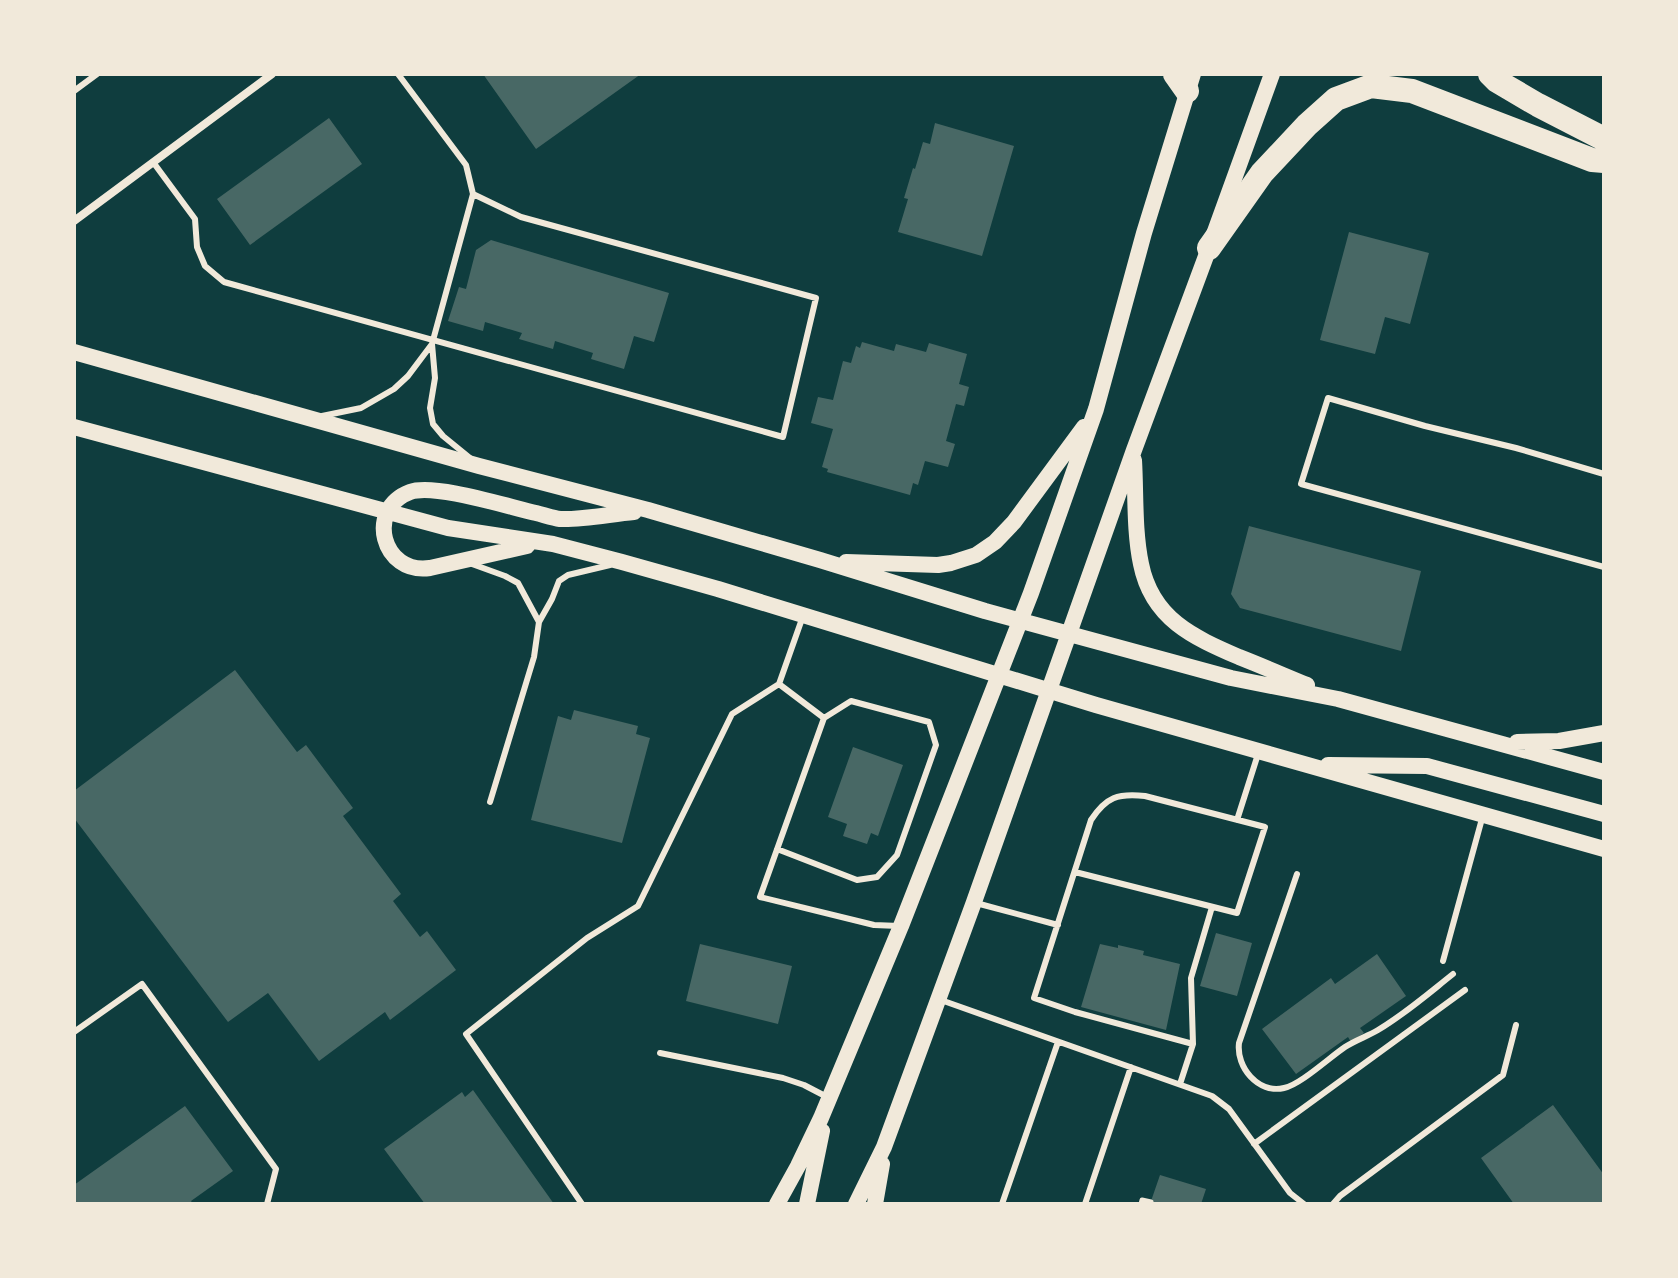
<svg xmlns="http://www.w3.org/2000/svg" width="1678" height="1278" viewBox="0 0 1678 1278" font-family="Figtree,sans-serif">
<rect width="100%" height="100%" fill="#0f3d3e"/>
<path fill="#486865" d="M483,74H641L536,149Z
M329,118L362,164L250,245L217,199Z
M935,123L1014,146L982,256L898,232L908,199L904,198L913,168L915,169L923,142L930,144Z
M1349,232L1429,253L1410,324L1385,317L1375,354L1320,340Z
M491,240L669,293L654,342L634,336L624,369L591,359L593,353L555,341L553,349L519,339L522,333L485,322L483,331L448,321L459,287L466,289L476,250Z
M862,342L894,351L896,344L926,352L929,343L967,354L959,384L969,387L964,406L956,404L946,441L955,444L948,467L925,461L918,485L913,483L910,495L827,472L828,469L822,467L833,429L811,423L818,397L833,400L843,361L851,363L856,346L860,348Z
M1249,526L1421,571L1401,651L1240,608L1231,594Z
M235,670L297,752L306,745L353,808L343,816L401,894L393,901L420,937L427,931L456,970L390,1020L385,1012L319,1061L268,993L228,1022L74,818V791Z
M574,710L638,726L636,734L650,738L622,843L531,820L558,716L571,720Z
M853,747L903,765L878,836L871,833L867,844L843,836L847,824L828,817Z
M1216,933L1252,943L1237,996L1200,986Z
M700,944L792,966L778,1024L686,1001Z
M1100,944L1118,948V945L1144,951L1143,955L1180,964L1166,1030L1081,1007Z
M1377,954L1406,996L1360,1028L1364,1033L1351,1042L1348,1037L1296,1074L1262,1029L1331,978L1335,984Z
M473,1090L554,1204H425L384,1149L462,1092L465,1097Z
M1553,1105L1604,1175V1204H1514L1481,1158Z
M185,1106L233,1171L191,1201L193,1204H76L74,1201V1185Z
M1160,1175L1206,1189L1201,1204H1150Z"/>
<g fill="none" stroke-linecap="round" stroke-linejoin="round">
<path stroke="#f1e9da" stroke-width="5" d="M1141,1204L1142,1200L1151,1202"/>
<path stroke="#f1e9da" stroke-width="6" d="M74,91L97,74
M153,162L195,219L197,247L205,266L224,282L783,437L816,298L521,217L473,194L466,165L398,74
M432,344L435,378L430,408L433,424L443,436L470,458
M322,416L361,408L394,389L408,376L432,344L473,194
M1604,474L1516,448L1425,426L1328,398L1301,484L1604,567
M472,564L505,576L518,583L539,622
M779,684L824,718L760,897L874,925L899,926
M490,802L534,657L539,622L552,599L559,581L568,575L610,565
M1237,820L1259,751
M777,849L857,880L877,877L897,855L936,745L929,722L851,701L824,718
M1075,872L1237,913L1265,827L1145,796C1118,793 1106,797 1091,820L1034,998L1075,1012L1193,1044L1191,978L1212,907
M1297,874L1239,1043C1236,1067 1258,1094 1284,1088C1300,1085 1330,1057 1345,1047C1356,1040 1368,1036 1378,1030C1405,1014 1429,993 1453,974
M976,903L1058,925
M1443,961L1483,815
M938,999L1212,1096L1229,1109L1290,1193L1304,1204
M74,1032L142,984L276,1169L267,1204
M660,1053L783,1078L804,1085L829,1098
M1180,1084L1193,1044
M1254,1144L1465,990
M582,1204L466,1034L587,938L638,906L732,714L779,684L803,616
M1002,1204L1058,1042
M1085,1204L1131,1067
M1333,1204L1340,1196L1503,1075L1516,1025"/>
<path stroke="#f1e9da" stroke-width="8" d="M74,221L272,74"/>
<path stroke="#f1e9da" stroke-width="16" d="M74,352L479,466L648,510L820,560L985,611L1231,678L1338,699L1604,772
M74,427L448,528L553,544L622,562L718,589L1096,705L1604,849
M1134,460C1136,494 1134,531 1141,564C1152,619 1193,637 1239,657C1262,666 1285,676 1307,685
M527,546L430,568C382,575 365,509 410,492C434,483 509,507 536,513C544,515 553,518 560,519C583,520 611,514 634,512
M846,562L938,565L951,563L976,555L995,542L1014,522L1084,427
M1517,742L1559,741L1604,733
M1328,765L1427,766L1604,814
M777,1204L798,1166L821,1118L901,926L1031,593L1096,409L1144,233L1193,74
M807,1204L822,1131
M856,1204L884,1147L974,902L1134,450L1209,248L1272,74
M875,1204L882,1164"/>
<path stroke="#f1e9da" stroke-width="24" d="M1175,74L1187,91
M1490,74L1497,81L1538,105L1604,139
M1209,248L1262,173L1307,125L1336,99L1371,86L1412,91L1592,160L1604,161"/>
</g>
<rect width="1678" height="1278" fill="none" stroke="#f1e9da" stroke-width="152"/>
</svg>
